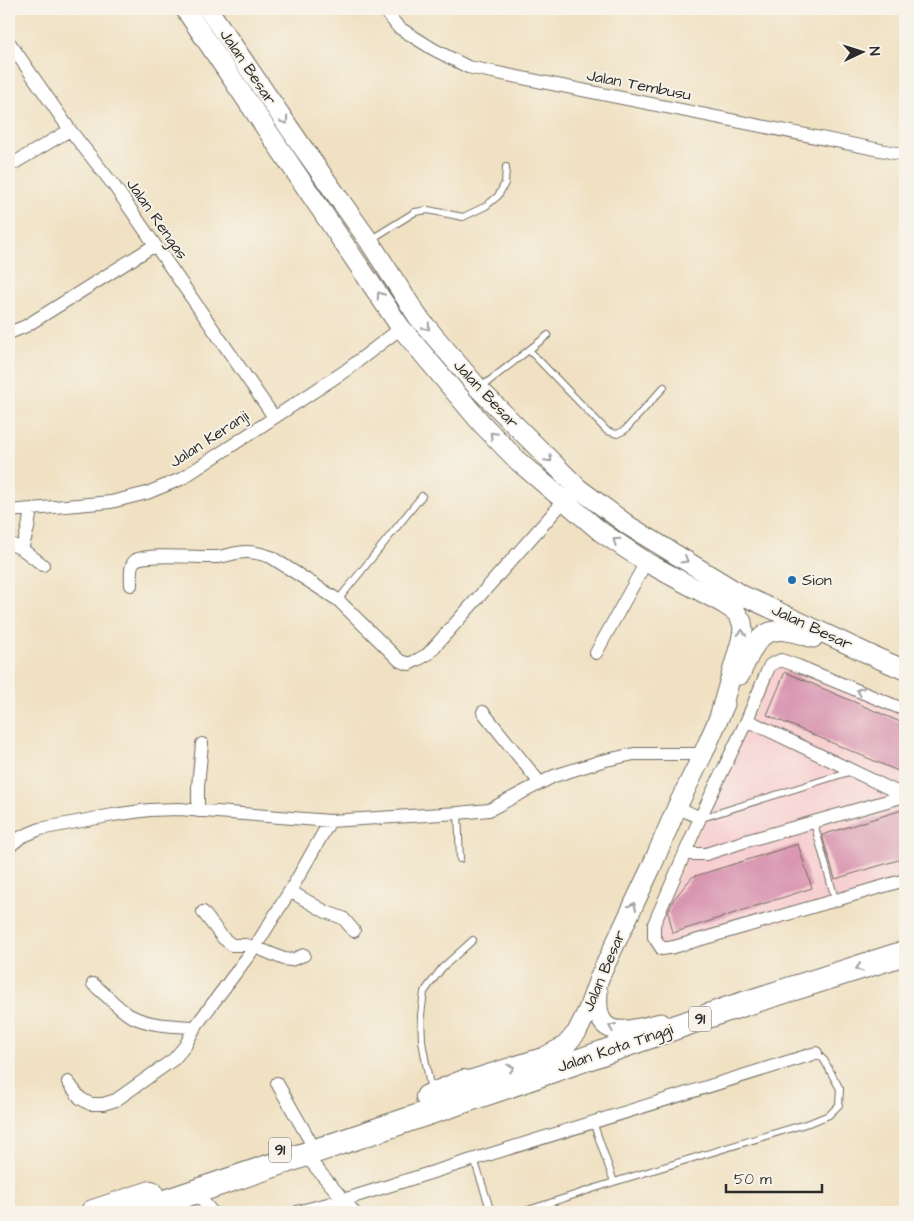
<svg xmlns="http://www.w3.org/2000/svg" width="914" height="1221" viewBox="0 0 914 1221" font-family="'Architects Daughter',sans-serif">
<rect width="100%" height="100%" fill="#f7f3e8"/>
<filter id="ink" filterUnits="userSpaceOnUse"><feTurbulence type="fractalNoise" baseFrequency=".02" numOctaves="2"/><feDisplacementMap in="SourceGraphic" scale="10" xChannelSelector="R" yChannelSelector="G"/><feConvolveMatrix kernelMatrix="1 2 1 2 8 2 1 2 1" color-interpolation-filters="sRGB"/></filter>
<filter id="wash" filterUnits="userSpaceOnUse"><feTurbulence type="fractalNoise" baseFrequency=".0096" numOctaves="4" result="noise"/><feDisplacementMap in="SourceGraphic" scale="20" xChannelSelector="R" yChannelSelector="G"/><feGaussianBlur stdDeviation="1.12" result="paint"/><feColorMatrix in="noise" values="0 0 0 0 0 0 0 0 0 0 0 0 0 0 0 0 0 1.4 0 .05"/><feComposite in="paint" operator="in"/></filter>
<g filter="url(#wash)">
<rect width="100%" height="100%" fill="#f0e1c3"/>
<path fill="#f7cfd1" d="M781,655L905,705V885L675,952L650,940Z"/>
<g id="blocks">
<path fill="#d895b0" d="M785,672L905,724V774L767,715Z
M905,809V858L835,879L822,835Z
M798,844L812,888L673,933L668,912L674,899L692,877Z"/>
</g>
</g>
<g filter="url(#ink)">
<use href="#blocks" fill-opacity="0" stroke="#706b60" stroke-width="1"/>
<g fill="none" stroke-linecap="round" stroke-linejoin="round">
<defs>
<path id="lane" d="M370,240L415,212L428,210L463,217L486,206L498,196L505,183L506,167
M529,350L607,431L617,434L625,430L664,387
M480,388L548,335
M338,600L422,496
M458,813L460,859
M702,818L852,771
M814,823L835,899
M431,1092L422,1041L421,1015L424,992L442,968L473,940
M593,1122L614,1182
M474,1159L491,1212
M522,1212L614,1182L812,1122L829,1115L839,1105L840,1089L824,1060L816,1053"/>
<path id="street" d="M384,9L398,27L433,49L468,67L905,155
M9,42L70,130L115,187L274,417
M9,166L70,130
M9,333L26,326L155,245
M9,511L111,502L147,493L181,479L345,371L401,328
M9,543L22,549L43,565
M22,549L28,528L31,509
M131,585C131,577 129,564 136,560C147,553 202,558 218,557C228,556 238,551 248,552C256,552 264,555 271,557L338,600L400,661L409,664L419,659L428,654L564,501
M596,653L646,562
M905,710L798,666L781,660L770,665L766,674L747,720L700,818L654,924V937L662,949L674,947L905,880
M483,712L540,783
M747,720L905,796
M677,807L700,818
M198,811V786L202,744
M9,847L21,837L40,829L113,815L149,810L179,809L330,821L458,813L489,810L554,776L602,761L634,754H703
M685,854H706L746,841L905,796
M290,891L326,912L343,918L354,931
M203,912L223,938L232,945H245L255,947L284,959L291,960L304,955
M93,984C104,993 118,1008 129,1015C149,1026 174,1026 195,1027L255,947L293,886L330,821
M68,1082L80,1098L90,1104H103L116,1100L174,1059L185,1046L195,1027
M277,1083L309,1139
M305,1155L354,1212
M195,1192L212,1212
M297,1212L343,1200L816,1053"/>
<path id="secondary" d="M185,9L401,328L482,424L519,462L601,532L646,562L724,604L736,612L742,622L743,630L741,641L720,714
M208,9L301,145L369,241L418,317L479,389L578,488L629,526L742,595L875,657L905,670
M740,675C745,664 750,652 757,642C771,623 794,632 813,638
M598,992C594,1043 626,1031 661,1023
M464,1082L544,1057L565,1046L577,1032L587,1012L600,976L651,868L677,807L703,754L725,704"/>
<path id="highway" d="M428,1097L464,1082
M93,1212L151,1193
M135,1212L496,1090L728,1009L905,953"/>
</defs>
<use href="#lane" stroke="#706b60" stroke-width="8"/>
<use href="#street" stroke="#706b60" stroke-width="14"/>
<use href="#secondary" stroke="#706b60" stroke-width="21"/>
<use href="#highway" stroke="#706b60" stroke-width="26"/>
<use href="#lane" stroke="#fff" stroke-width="6"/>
<use href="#street" stroke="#fff" stroke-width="12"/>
<use href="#secondary" stroke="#fff" stroke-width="19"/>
<use href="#highway" stroke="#fff" stroke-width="24"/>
</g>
<defs><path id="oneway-chevron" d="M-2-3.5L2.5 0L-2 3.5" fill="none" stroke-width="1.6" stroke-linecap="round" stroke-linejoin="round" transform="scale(1.25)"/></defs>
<g stroke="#a0a0a0">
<use href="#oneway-chevron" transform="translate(285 121) rotate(56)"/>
<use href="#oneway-chevron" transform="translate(380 295) rotate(-123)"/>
<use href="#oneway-chevron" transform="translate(427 327) rotate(50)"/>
<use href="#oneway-chevron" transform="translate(493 435) rotate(-135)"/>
<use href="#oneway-chevron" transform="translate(549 459) rotate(45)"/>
<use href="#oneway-chevron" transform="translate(616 541) rotate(-146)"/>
<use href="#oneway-chevron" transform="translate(685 560) rotate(31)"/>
<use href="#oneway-chevron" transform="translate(742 633) rotate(-86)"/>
<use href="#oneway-chevron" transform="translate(860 691) rotate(-157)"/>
<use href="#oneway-chevron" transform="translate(633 906) rotate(-65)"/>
<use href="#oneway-chevron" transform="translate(859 968) rotate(163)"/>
<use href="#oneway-chevron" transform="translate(612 1027) rotate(-157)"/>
<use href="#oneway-chevron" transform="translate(511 1068) rotate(-18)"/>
</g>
</g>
<circle fill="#1f6fb2" stroke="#f7f3e8" stroke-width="2" cx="792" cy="580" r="5"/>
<g text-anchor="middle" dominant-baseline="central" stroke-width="4" stroke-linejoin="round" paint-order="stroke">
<g fill="#f7f3e8" stroke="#686764" stroke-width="1">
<rect x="689" y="1006.5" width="22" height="25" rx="4"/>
<rect x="269" y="1137.5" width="22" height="25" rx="4"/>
</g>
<g font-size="15" font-weight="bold" fill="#2b2b2b">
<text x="700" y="1019">91</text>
<text x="280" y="1150">91</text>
</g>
<g font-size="16" fill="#2b2b2b" stroke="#f7f3e8">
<text transform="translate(248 67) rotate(56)">Jalan Besar</text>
<text transform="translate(639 85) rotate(11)">Jalan Tembusu</text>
<text transform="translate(157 219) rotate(55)">Jalan Rengas</text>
<text transform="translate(486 394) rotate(47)">Jalan Besar</text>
<text transform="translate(209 439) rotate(-33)">Jalan Keranji</text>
<text transform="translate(812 627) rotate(25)">Jalan Besar</text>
<text transform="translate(604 971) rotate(-67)">Jalan Besar</text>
<text transform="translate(615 1048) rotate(-19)">Jalan Kota Tinggi</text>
</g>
<g font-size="16" fill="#2b2b2b" stroke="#f7f3e8" text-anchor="start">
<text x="802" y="580">Sion</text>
</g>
</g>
<rect width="914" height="1221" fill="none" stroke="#f7f3e8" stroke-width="30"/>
<g transform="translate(862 52) rotate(86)" stroke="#f7f3e8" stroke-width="4" paint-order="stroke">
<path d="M0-4L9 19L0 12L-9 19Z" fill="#2b2b2b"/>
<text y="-8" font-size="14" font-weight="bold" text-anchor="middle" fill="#2b2b2b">N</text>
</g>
<path d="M726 1184v8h96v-8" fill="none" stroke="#2b2b2b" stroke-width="2.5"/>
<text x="734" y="1184" font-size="15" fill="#2b2b2b" stroke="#f7f3e8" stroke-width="4" paint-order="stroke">50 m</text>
</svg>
